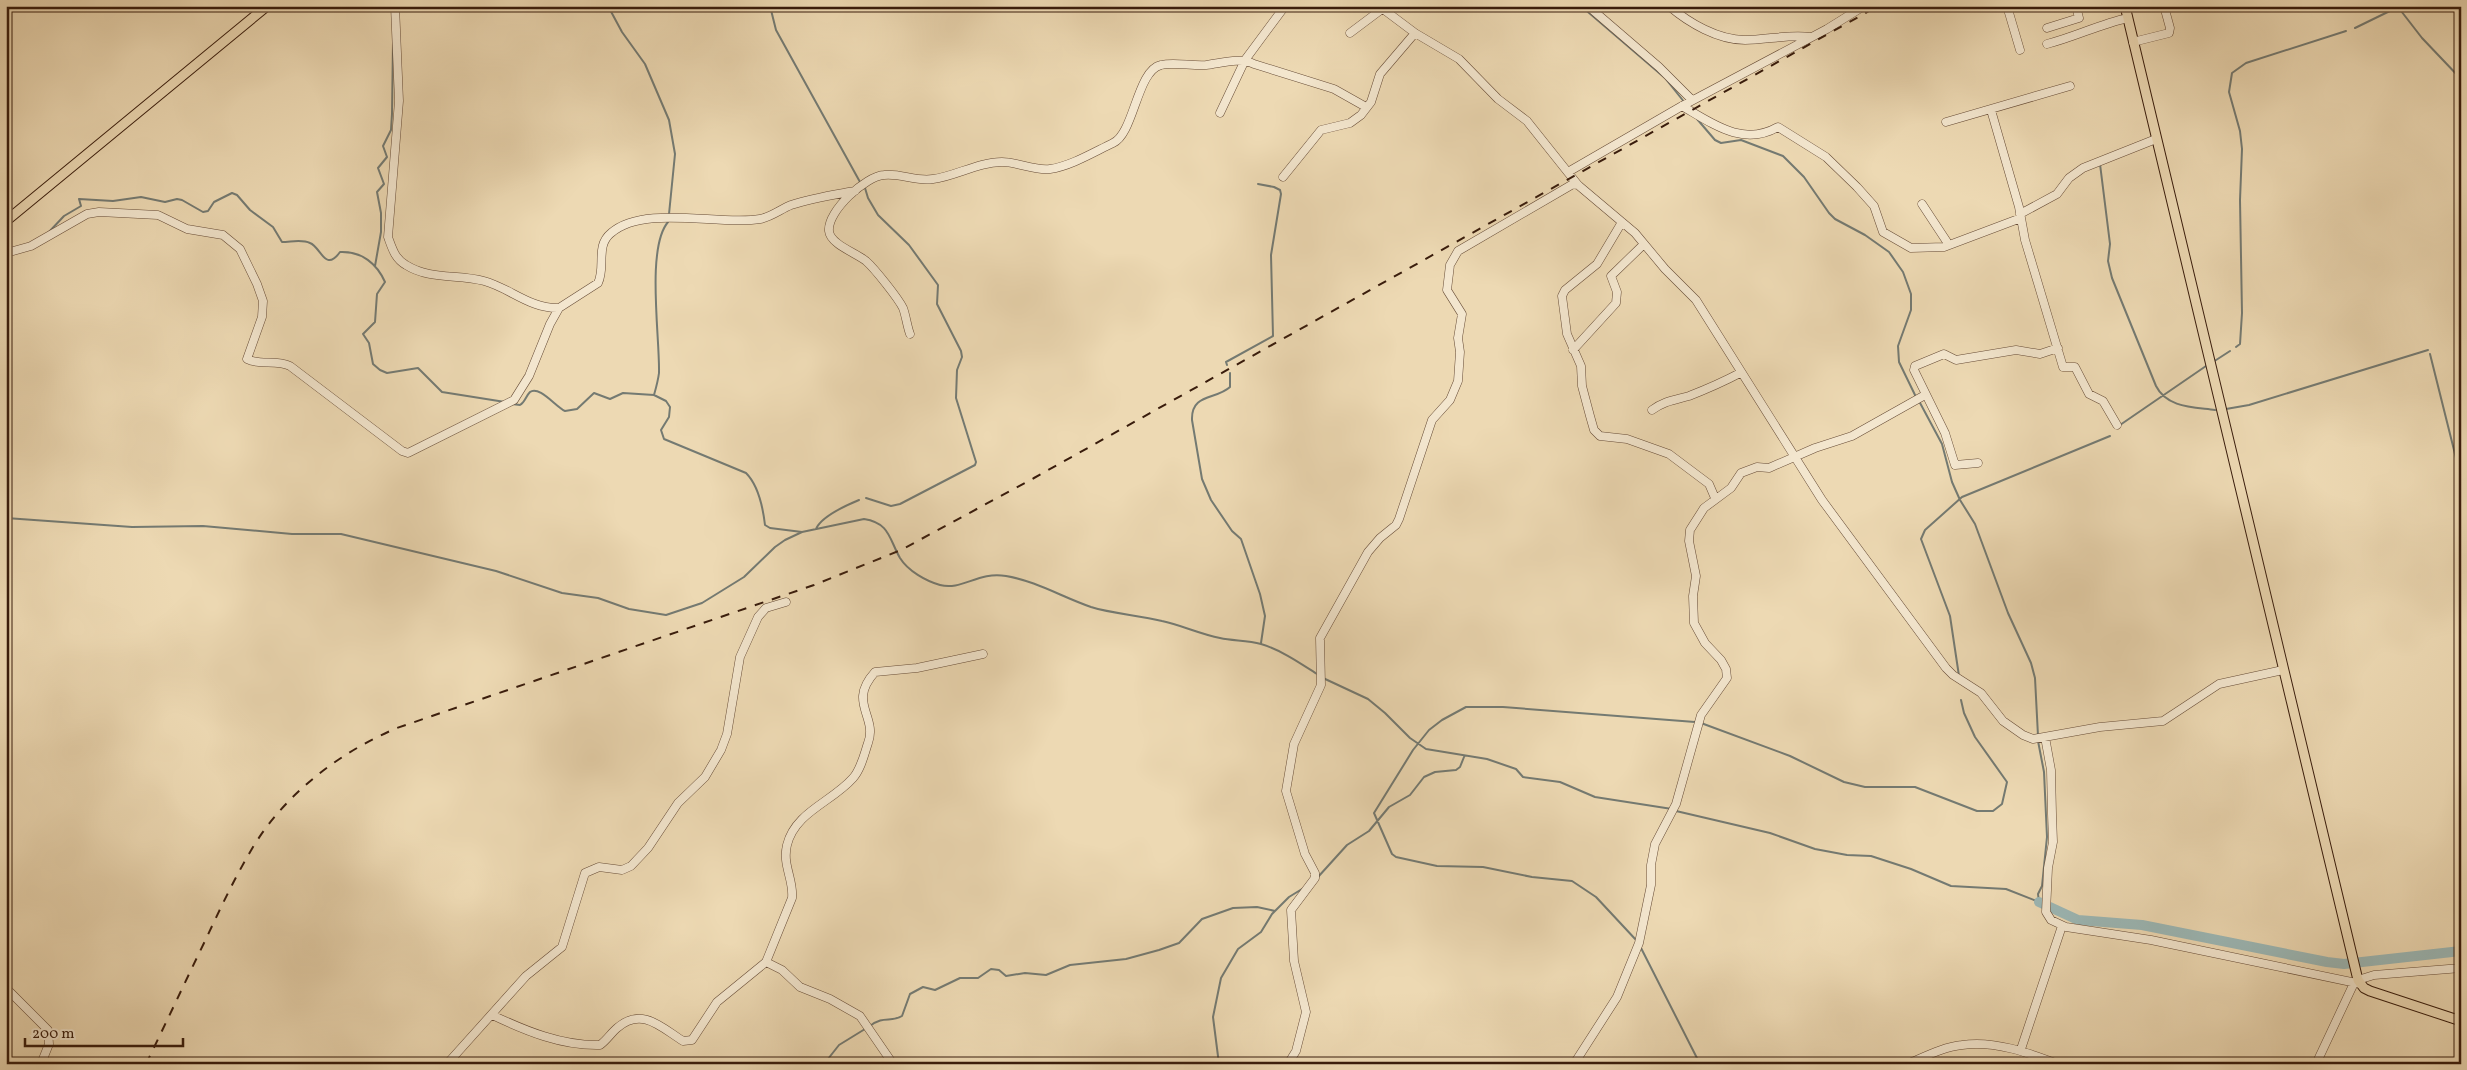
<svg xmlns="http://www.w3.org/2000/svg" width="2467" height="1070" viewBox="0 0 2467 1070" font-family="Vollkorn,serif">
<rect width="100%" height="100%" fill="#edd9b3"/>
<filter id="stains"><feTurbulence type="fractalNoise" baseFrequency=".004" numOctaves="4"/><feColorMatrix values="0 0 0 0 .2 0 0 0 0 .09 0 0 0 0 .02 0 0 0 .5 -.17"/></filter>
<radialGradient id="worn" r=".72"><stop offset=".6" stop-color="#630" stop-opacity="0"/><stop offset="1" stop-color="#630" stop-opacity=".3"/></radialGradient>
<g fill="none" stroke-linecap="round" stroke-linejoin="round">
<path stroke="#747a72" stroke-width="2" d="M608,6L622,32L645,64L669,120L675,154L669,214
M770,6L776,30L860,182
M1581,6L1665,78L1685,103
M2355,28L2398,7L2422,38L2461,79
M1697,119L1715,140L1721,143L1741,140L1783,156L1804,177L1829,213L1835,219L1865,235L1889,252L1903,272L1911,294V310L1898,346L1899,362L1916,397
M2100,164L2110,244L2108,261L2112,278L2156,386C2167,408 2194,407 2215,410
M865,188L868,198L878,215L909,245L938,285L937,304L961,351L962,357L957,370L956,398L976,462L975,465L900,504L891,506L866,498
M48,233L64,216L81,206L79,199L113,201L141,197L165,202L177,199L182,200L203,212L208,211L214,202L232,193L237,195L250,210L273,227L282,242C291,242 302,239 310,243C321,247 325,273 340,252C362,251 377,264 385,282L377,294L375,322L363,334L369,343L373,364L380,370L387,373L418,368L442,392L505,402
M375,266L381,232V213L377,192L384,184L378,168L387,157L383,146L391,130L392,114L393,43
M2236,347L2240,344L2242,313L2240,200L2242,149L2240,131L2229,92L2232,73L2246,63L2346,31
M2430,354L2461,478
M2213,362L2230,351
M1227,365L1226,362L1273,336L1271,255L1281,194L1280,190L1274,187L1258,184
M1230,373V387C1216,400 1191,393 1192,420L1202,479L1211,500L1232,531L1241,539L1260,594L1265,616L1261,643
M654,395C656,388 658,381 659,373C660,338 646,248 668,222
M1919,401L1942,444L1952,482L1960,500L1975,524L2008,613L2031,663L2035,678L2038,736
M512,404L520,405C525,402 526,396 530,392C539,385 556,407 565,411L577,409L594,393L610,399L623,393L654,395L666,401L670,407L669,417L661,430L664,439L746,473C758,485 763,508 765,525L770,528L802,532
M2226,409L2249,405L2428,350
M2120,425L2206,366
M6,518L132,527L203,526L292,534H341L496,571L562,593L598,598L629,609L666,615L702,603L744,577L775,547L785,540L802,532L864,519C890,523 889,539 900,558C908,571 926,581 940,585C962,591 978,571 1006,576C1036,581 1062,597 1091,607C1113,614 1139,615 1162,621C1181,625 1200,634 1220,638C1233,641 1247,640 1261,644C1281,650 1300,663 1317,674
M816,529C821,517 847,505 859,500
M1959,676L1950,616L1921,539L1925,530L1962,497L2110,436
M1323,678L1368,699L1385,713L1410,738L1426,749L1487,759L1516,769L1523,777L1560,782L1595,797L1672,809
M1701,723L1790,756L1844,782L1865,787H1915L1977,811H1993L2002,804L2007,782L1975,737L1964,713L1961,700
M2038,741L2044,772L2047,837L2042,886L2038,894L2039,902
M1676,811L1770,833L1815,849L1847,855L1871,856L1911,869L1951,886L2006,889L2039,902
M1318,877L1347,845L1369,831L1389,807L1410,795L1424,777L1435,772L1456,770L1460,767L1464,757
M1637,941L1596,897L1572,881L1532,877L1483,867L1437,866L1396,857L1392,854L1374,813L1413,750L1429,730L1442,720L1466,707H1503L1695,722
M1640,946L1700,1064
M870,1026C884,1015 890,1023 902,1016L910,994L923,987L935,990L960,978H978L991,969L999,970L1006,976L1025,973L1046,975L1070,965L1126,959L1159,950L1179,943L1202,919L1233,908L1257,907L1275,911
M824,1064L839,1045L865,1029
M1219,1064L1213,1017L1221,978L1238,949L1261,932L1272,914L1289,897L1302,889"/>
<path stroke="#9cb8b6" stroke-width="10" d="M2039,902L2078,920L2142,925L2327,962L2344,964L2461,951"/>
<defs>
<path id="minor" d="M395,6L399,101L388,237C392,248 395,259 406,265C430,280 457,274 484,281C510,288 530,309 559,308L598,283C606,267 595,246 611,233C644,204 720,226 760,219C771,217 781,209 791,205C812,198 833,195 855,191
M1379,6L1415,33L1459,59L1498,99L1527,121L1578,185L1635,233L1665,269L1696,300L1822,500L1946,668L1953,675L1981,693L2003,721L2023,735L2033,739L2100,727L2163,721L2219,684L2283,670
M1588,6L1659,67L1692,100
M1669,6C1689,23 1718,40 1745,40C1767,40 1788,34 1810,37
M2007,6L2020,50
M2047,28L2079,18L2076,6
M1350,33L1382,9
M2133,42L2169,33L2170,28L2164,6
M2047,44C2075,37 2100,24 2128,18
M1682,106C1713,124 1743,147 1778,127L1826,157L1857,187L1874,206L1883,232L1911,248L1944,247L2021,218
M1991,110L2019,207L2025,240L2063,367H2075L2089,394L2103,401L2117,425
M1220,113L1245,60L1285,6
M1946,122L2070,86
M1568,172L1682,106L1827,29L1864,6
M1283,177L1321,130L1350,123L1361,115L1371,102L1380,74L1415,33
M1922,204L1949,245
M2020,214L2057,194L2069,178L2083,168L2156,139
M1622,222L1597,264L1565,290L1562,296L1567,334L1581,366L1582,386L1590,416L1594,430L1600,436L1627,439L1669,454L1709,484L1715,498
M6,253L31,246L87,214L99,212L158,215L187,229L223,235L240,249L257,284L263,301L262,317L247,359C260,366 276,359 290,366L402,451L408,453L514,400L529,376L550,324L559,308
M910,334C907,326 906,316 903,308C898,298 875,269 866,261C856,253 830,244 829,231C827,211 866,176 884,175C901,173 916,182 933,179C956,176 978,162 1002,162C1018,162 1034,171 1050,169C1071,166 1094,152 1113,143C1134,134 1137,70 1161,65C1173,62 1192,66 1206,65C1222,63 1240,57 1254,64L1334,89L1366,107
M1573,350L1616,303L1617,292L1611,276L1644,244
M1652,410C1664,401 1675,400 1689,396C1707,389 1723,382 1740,373
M1978,463L1955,465L1945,433L1914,370L1915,366L1944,354L1956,360L2016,350L2040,354L2058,348
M2045,737L2051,770L2052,814L2053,842L2048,868L2046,912L2051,920L2066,927L2151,940L2361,984
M766,962L782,970L800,987L830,999L860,1016L893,1064
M2358,980L2374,975L2461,968
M6,988L48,1030L49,1044L41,1064
M492,1015C526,1031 562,1046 600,1045C607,1040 611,1033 617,1028C642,1006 662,1028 683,1041L692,1040L717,1002L766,962L792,898C794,880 782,865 787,845C795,812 832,802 853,778C861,769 864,755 868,743C878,716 847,703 875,672L917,668L983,654
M2021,1049L2062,926
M447,1064L526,976L562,947L585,873L599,867L622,870L631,866L648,848L678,803L705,777L721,750L727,734L740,657L758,617L766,608L786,602
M1288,1064L1296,1051L1306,1012L1294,961L1291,910L1315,878V873L1305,854L1286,791L1294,744L1321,685L1320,638L1368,552L1380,538L1396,525L1399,519L1432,420L1450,400L1458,381L1460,352L1458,338L1462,314L1447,290L1450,265L1458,251L1573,184L1578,185
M1574,1064L1617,997L1639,943L1651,885V865L1655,844L1676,804L1701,715L1727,678L1726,669L1721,660L1705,643L1694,623L1693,596L1696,576L1689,541L1690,530L1704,508L1731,488L1741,473L1757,467L1769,468L1815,448L1852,436L1925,395
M1907,1064C1924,1057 1943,1047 1962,1045C1994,1040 2029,1053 2058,1064
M2316,1064L2354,983"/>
<path id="major" d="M2125,6L2358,980L2364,988L2370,991L2461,1021
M6,221L267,6"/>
</defs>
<use href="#minor" stroke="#664b36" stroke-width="9"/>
<use href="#major" stroke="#391c0c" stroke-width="11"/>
<use href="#minor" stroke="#f3e6ce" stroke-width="8"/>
<use href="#major" stroke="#edd9b3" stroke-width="9"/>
<path stroke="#391c0c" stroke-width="2" stroke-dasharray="9 9" stroke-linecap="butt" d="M146,1064C166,1023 185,982 205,941C220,909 235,877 253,847C286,793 340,752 397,728L814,585L901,550L1034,478L1878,6"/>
</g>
<rect width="2467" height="1070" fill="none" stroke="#edd9b3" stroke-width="25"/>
<rect x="8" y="8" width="2452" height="1055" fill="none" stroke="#391c0c" stroke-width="2.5"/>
<rect x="12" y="12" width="2442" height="1045" fill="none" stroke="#391c0c"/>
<path d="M25 1038v8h158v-8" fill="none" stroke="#391c0c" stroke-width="2.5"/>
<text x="32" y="1038" font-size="15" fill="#391c0c" stroke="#f3e6ce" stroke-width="4" paint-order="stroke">200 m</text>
<rect width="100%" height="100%" filter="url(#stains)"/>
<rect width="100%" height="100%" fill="url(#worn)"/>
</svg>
